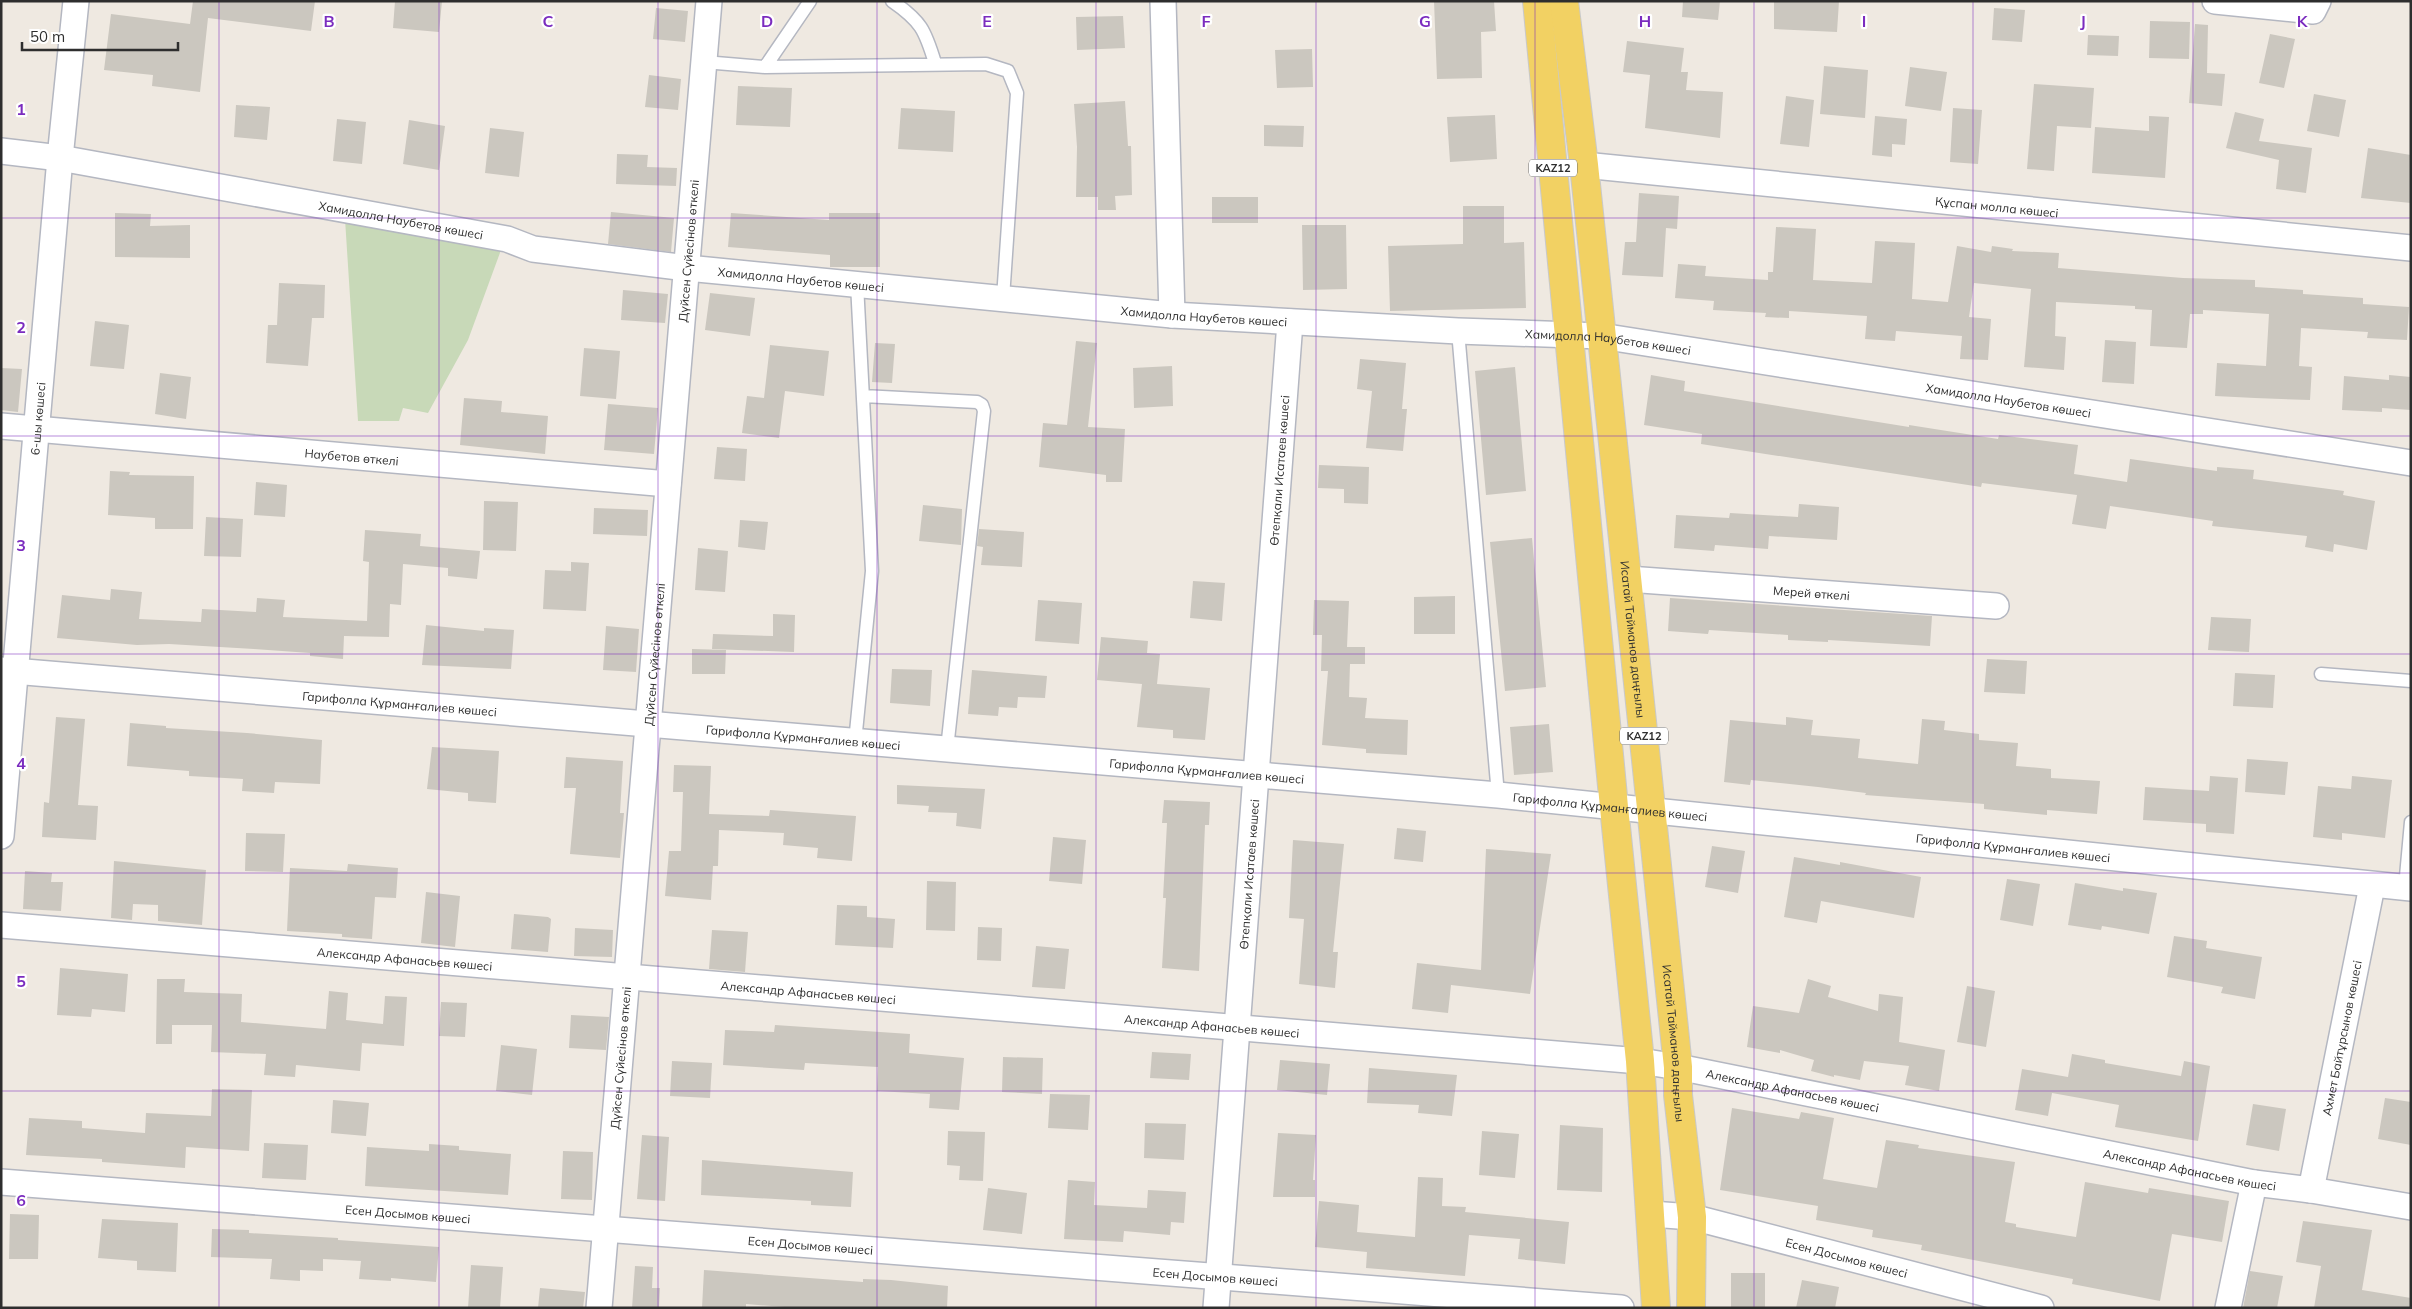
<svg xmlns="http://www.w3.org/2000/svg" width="2412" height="1309" viewBox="0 0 2412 1309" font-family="Mulish,sans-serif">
<rect width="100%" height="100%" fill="#efe9e1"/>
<path fill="#c8d9b8" d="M345,219L501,250L468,340L428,413L403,408L399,421H358Z"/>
<path fill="#cbc7bf" d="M193,1H315L311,31L208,18L200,92L152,86L153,75L104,70L111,14L190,24Z
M395,1H442L439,32L393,28Z
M1434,1H1494L1496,31L1481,32L1482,78L1437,79Z
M1683,1H1720L1718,20L1682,17Z
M1774,1H1839L1837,32L1774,29Z
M656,8L688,11L685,42L653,39Z
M1994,8L2025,10L2022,42L1992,40Z
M1123,16L1125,48L1077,50L1076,17Z
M2150,21L2190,22L2189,59L2149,58Z
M2195,24L2208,25L2207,73L2225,74L2222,106L2189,103Z
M2270,34L2295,39L2284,88L2259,83Z
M2088,35L2119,36L2118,56L2087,55Z
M1627,41L1684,48L1681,72H1688L1686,90L1723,92L1720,138L1645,128L1650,75L1623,72Z
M1312,49L1313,87L1277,88L1275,50Z
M1824,66L1868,70L1865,118L1820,114Z
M1910,67L1947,72L1941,111L1905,106Z
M649,75L681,79L678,110L645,107Z
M2034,84L2094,88L2091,128L2057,126L2054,171L2027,169Z
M738,86L792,88L790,127L736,125Z
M2314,94L2346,100L2339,137L2307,131Z
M1786,96L1814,100L1809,147L1780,144Z
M1125,101L1128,146H1131L1132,195L1115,196L1116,210H1098V197H1076L1077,147L1074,104Z
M236,105L270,107L267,140L234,137Z
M901,108L955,111L953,152L898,149Z
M1953,108L1982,110L1978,164L1950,162Z
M2235,112L2264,119L2259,141L2312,148L2306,193L2276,189L2279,160L2226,148Z
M1495,115L1497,159L1450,162L1447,117Z
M1875,116L1907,119L1905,145L1892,144V157L1872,155Z
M2149,116L2169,117L2165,178L2092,173L2095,127L2149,131Z
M337,119L366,122L362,164L333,161Z
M409,120L445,126L439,170L403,164Z
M1264,125L1304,126L1303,147L1264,146Z
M490,128L524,132L519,177L485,173Z
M2368,148L2411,155V203L2361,198Z
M617,154L648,155L647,167L677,168L676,186L616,184Z
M1639,193L1679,196L1677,229L1666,228L1663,277L1622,275L1625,242H1636Z
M1212,197H1258V223H1212Z
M1463,206H1504V243L1524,242L1526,308L1390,311L1388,246L1463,244Z
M611,212L674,218L671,252L608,244Z
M115,213L151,214L150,226L190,225V258L115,257Z
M731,213L829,220V213H880V267H830V255L728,247Z
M1302,225H1346L1347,289L1303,290Z
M1776,227L1816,229L1813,280L1872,283L1875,241L1915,243L1912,299L1948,302L1957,246L1991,252L1992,246L2013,249L2012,251L2059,253L2058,268L2183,278L2255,280V287L2303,290V294L2363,298V304L2409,307L2407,340L2367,338L2368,332L2301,328L2299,366L2312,367L2310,400L2255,398L2215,396L2217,363L2266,366L2269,314L2203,310V314H2190L2187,348L2150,346L2152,310L2135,309V306L2056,302L2055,336L2066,337L2064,370L2024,367L2031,289L1974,283L1969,317L1991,319L1988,360L1960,359L1962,336L1896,331L1895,341L1865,339L1867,316L1789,311V318L1765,317L1766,313L1713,310L1714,301L1675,298L1678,264L1706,266L1705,276L1768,280V272H1773Z
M279,283L325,285L324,318H312L308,366L266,363L268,325H277Z
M623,290L668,294L665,323L621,320Z
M710,293L755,298L750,336L705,330Z
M95,321L129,325L124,369L90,366Z
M2105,340L2136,342L2134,384L2102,382Z
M1076,341L1097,343L1088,427L1125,429L1122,482H1106V475L1039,467L1043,423L1067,425Z
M875,343L895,344L892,383L872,382Z
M770,345L829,351L824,396L785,391L779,438L742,433L747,396L764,398Z
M584,348L620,351L616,399L580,396Z
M1360,359L1406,363L1402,409H1407L1403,451L1366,448L1372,391L1357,389Z
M1172,366L1173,406L1134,408L1133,368Z
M1515,367L1526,491L1486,495L1475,371Z
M1,368L22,369L18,412L1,410Z
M160,373L191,377L186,419L155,414Z
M1651,375L1685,381L1684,391L1909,427V425L1998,439L1999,435L2078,445L2074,474L2127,482L2130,459L2217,471V467L2254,470L2253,479L2344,491L2343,495L2375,501L2367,550L2334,544L2333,552L2305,547L2307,536L2212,526L2213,521L2110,506L2106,529L2072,524L2077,495L1982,483L1981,487L1701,444L1702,434L1644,425Z
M2389,375L2411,377V410L2382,408V412L2342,410L2344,376L2389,380Z
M464,398L502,401L501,412L548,416L545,454L460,445Z
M608,404L658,408L654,454L604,450Z
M717,447L747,449L745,481L714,479Z
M1319,465L1369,467L1368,504L1344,503V489L1318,488Z
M110,471L130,472L129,475L194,476L193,529H155V518L108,515Z
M256,482L287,485L285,517L254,515Z
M484,501L518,502L516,551L483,550Z
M1799,504L1839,507L1837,540L1769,536L1768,549L1715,545L1714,551L1674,548L1676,515L1729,518L1730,513L1798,517Z
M923,505L962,509L961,545L919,541Z
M594,508L648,510L647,536L593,534Z
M206,517L243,519L241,557L204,556Z
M740,520L768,522L765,550L738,547Z
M979,529L1024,532L1022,567L981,565L983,547L977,546Z
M365,530L421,534L420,546L480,551L477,579L448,576V568L403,564L401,605L390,604L389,637L344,636L343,659L310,656V653L254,649L169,644L137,645L57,638L62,595L110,600L111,589L142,592L139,619L201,622L202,609L256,612L257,598L285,600L283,617L367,621L369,562L363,561Z
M1532,538L1546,687L1505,691L1490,542Z
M698,548L728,551L725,592L695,590Z
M571,562L589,563L586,611L543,609L545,570L571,571Z
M1193,581L1225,583L1222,621L1190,618Z
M1455,596V634H1414V597Z
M1670,598L1932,616L1930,646L1828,640V642L1788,640V635L1709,630L1708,634L1668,631Z
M1038,600L1082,603L1079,644L1035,641Z
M1314,600L1349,601L1347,647H1365V664H1350L1349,697L1367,698L1365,718L1408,720L1407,755L1366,753V749L1322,745L1328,671H1321L1322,635H1313Z
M773,614L795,615L794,652L712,649L713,634L773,636Z
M2211,617L2251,619L2249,652L2208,650Z
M426,625L484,631V628L514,630L511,669L422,665Z
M606,626L639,629L636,672L603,670Z
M1101,637L1148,641L1147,653L1160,654L1157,684L1210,688L1205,740L1173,738V730L1137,727L1142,684L1097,680Z
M692,649L726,650L725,674H692Z
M1987,659L2027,661L2025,694L1984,692Z
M892,669L932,670L930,706L890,703Z
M972,670L1047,676L1045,698L1018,697L1017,708L999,707L998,716L968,714Z
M2235,673L2275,675L2273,708L2233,706Z
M56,717L85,719L78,805L98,806L96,840L42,837L44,802L49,803Z
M1786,717L1813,720L1811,735L1860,739L1858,758L1918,764L1922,719L1945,721L1944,730L1979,734V740L2018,743L2016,766L2051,769V778L2100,781L2097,814L2047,810V815L1984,809V804L1865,795L1866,793L1818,787L1751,780L1750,785L1724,782L1730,720L1786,725Z
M130,723L166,726V728L247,733L322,740L320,784L275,782L274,793L242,791L243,779L189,776V771L127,766Z
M1549,724L1553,772L1514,775L1510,727Z
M432,747L499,751L496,803L468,801V793L427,789Z
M566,757L623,761L620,813H624L620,858L570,854L576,788H564Z
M2247,759L2288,762L2285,795L2245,792Z
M674,765L711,766L709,814L769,816L770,810L856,816L852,861L817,858L818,848L783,845L784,833L719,830L718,866H713L711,900L665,896L669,851H681L683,792H673Z
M2210,776L2238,778L2234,834L2206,832V824L2143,820L2145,787L2209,791Z
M2352,776L2392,780L2385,838L2342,833V840L2313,837L2318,786L2351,789Z
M897,785L985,789L981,829L956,826L957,813L928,812L929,806L897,804Z
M1164,800L1210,802L1209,825H1205L1199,971L1162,968L1166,898H1163L1167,823H1162Z
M1397,828L1426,831L1423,862L1394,859Z
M246,833L285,834L283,872L245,871Z
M1053,837L1086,840L1082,884L1049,881Z
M1293,840L1344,844L1333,952H1338L1335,988L1299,984L1304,919L1289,918Z
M1712,846L1745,851L1738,893L1705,887Z
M1486,849L1551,854L1530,994L1451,985L1448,1013L1412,1009L1417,963L1481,970Z
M1794,857L1840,865V862L1921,877L1914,918L1821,901L1817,923L1784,917Z
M114,861L206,870L202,925L158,921V905L133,904L132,920L111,918Z
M348,864L398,868L396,898L375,897L372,939L342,937V934L287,931L290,868L347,871Z
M25,871L52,873L51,882H63L61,911L23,909Z
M2007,879L2040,884L2033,926L2000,920Z
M927,881L956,882L955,931L926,930Z
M2075,883L2123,891V888L2157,893L2149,934L2102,926L2101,930L2068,925Z
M426,892L460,896L455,947L421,943Z
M837,905L867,906V917L895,919L893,948L835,945Z
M514,914L548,917L551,919L548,952L511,949Z
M978,927L1002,928L1001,961L977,960Z
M575,928L613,930L612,957L574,956Z
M712,930L748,932L745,972L709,969Z
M2174,936L2207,941L2206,948L2262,957L2255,999L2221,993L2223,987L2167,977Z
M1036,946L1069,949L1065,989L1032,987Z
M60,968L128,974L125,1012L92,1009L91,1017L57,1015Z
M157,979H185L184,992L242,994L241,1022L326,1029L329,991L348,993L346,1020L383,1024L385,996L407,997L404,1046L362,1043L360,1071L296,1065L295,1077L264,1075L266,1054L211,1052L212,1025H172V1044H156Z
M1808,979L1831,986L1828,997L1878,1011L1879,994L1903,997L1899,1042L1945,1050L1939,1091L1905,1085L1909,1066L1864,1061L1860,1080L1834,1075V1077L1811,1071L1814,1060L1780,1050V1053L1747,1047L1753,1006L1799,1013Z
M1967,986L1995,991L1986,1047L1957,1042Z
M441,1002L467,1003L465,1037L439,1036Z
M571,1015L609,1017L606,1050L569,1048Z
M775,1025L910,1034L909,1053L964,1058L959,1110L929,1108L930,1094L877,1091L878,1067L805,1063L804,1070L723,1065L725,1030L774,1032Z
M501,1045L537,1049L532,1095L496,1091Z
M1152,1052L1191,1054L1189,1080L1150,1078Z
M2072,1054L2105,1060V1063L2181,1076L2184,1061L2210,1066L2198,1141L2115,1127L2119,1105L2052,1093L2048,1116L2015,1110L2022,1069L2068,1077Z
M1003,1057L1043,1058L1042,1094L1002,1092Z
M1280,1060L1330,1064L1327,1095L1277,1090Z
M672,1061L712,1063L710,1098L670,1096Z
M1369,1068L1457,1075L1452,1116L1418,1113L1419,1105L1367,1103Z
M212,1089L252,1090L249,1151L186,1147L185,1168L102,1162V1159L26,1155L29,1118L82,1121V1128L145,1133L146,1113L211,1116Z
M1050,1094L1090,1095L1088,1130L1048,1128Z
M2385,1098L2411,1102V1145L2378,1139Z
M333,1100L369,1103L366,1136L331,1133Z
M2253,1104L2286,1109L2279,1151L2246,1145Z
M1732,1108L1799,1119L1801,1112L1834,1118L1823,1179L1877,1188L1886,1140L1919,1145L1918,1148L2015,1162L2005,1222L2016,1224V1227L2076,1237L2085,1182L2148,1193L2149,1188L2229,1201L2222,1242L2172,1234L2160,1301L2072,1284L2073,1279L1921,1250L1922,1245L1872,1237L1873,1230L1816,1220L1818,1206L1720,1190Z
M1145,1123L1186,1124L1184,1160L1144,1158Z
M1560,1125L1603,1128L1602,1192L1557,1190Z
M948,1131L985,1132L983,1181L959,1180L960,1166L947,1165Z
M1482,1131L1519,1134L1515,1178L1479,1175Z
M1278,1133L1316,1135L1313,1180H1315V1197H1273Z
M642,1135L669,1137L665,1201L637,1199Z
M264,1143L308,1145L306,1180L262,1178Z
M429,1144L459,1146V1150L511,1154L508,1195L365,1186L367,1147L429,1151Z
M563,1151L593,1152L592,1200L561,1199Z
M702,1160L853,1172L851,1207L811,1205V1201L701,1195Z
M1418,1177L1443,1178L1442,1206L1466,1207L1465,1212L1569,1222L1565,1264L1518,1259L1520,1239L1469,1235L1465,1276L1366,1268L1367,1252L1315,1247L1319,1201L1359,1205L1357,1232L1415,1237Z
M1068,1180L1095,1182L1094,1205L1147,1208L1148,1190L1186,1192L1184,1223L1171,1222L1170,1235L1124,1231L1123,1242L1064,1239Z
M988,1188L1027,1193L1022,1234L983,1230Z
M10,1214L39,1215L38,1259H9Z
M102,1219L178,1223L176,1272L137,1270V1261L98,1258Z
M2303,1221L2372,1230L2362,1290L2411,1298V1308H2314L2321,1266L2296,1262Z
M212,1229L249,1230V1233L338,1238V1240L439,1247L436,1282L391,1278V1281L359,1279L361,1261L323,1259V1271L300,1270V1281L270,1279L272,1259L211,1257Z
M471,1265L503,1267L500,1308H468Z
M635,1266L653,1267L652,1288H660L659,1308H632Z
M704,1270L863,1282V1279L891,1280L948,1286L947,1308H798L746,1304V1308H702Z
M2250,1271L2283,1276L2277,1308H2243Z
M1731,1273H1765V1308H1731Z
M1802,1280L1839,1287L1835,1308H1796Z
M540,1288L585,1292L583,1308H538Z"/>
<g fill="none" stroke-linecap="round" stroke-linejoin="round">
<defs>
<path id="service" d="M892,1C921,21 925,30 935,63
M704,62L765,67L986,64L1008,71L1017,93L1003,298
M765,67L810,1
M1458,331L1498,795
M863,396L977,402L982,405L984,411L947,749
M2321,674L2411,681
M855,742L872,571L857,284
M2405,887L2411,822"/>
<g id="minor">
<path d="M1163,1L1172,315"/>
<path d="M2215,1L2313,11L2318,1"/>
<path id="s1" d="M1,151L60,158L507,239L533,249L687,268L1172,315L1458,331L1601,336L2411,463"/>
<path id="s2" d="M1584,165L2411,248"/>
<path id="s3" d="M1,426L668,484"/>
<path id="s4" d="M1628,579L1996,606"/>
<path id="s5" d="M1,670L1498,795L2411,888"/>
<path id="s6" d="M1,836L60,158L76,1"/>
<path id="s7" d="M1,925L1640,1061L1678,1067L2254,1183L2311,1190L2411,1207"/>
<path id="s8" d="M1,1182L1621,1308"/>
<path id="s9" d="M2311,1190L2372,886"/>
<path id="s10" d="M1651,1214L1692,1217L2041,1308"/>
<path id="s11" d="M599,1308L709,1"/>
<path id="s12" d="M1216,1308L1290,322"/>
<path d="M2228,1308L2254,1183"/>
</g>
<g id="primary">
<path d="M1537,1L1614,807L1640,1061L1656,1308"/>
<path id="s13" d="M1564,1L1584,165L1678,1067V1095L1692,1217L1691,1308"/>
</g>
</defs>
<use href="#service" stroke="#b4b7c1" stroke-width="15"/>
<use href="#minor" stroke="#b4b7c1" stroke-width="28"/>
<use href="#primary" stroke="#c9c9c9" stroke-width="30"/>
<use href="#service" stroke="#fff" stroke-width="12"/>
<use href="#minor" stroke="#fff" stroke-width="25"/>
<use href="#primary" stroke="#f2d163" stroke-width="28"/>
</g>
<path fill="none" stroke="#7b2cbf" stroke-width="1" stroke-opacity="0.55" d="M219,1V1308M439,1V1308M658,1V1308M877,1V1308M1096,1V1308M1316,1V1308M1535,1V1308M1754,1V1308M1973,1V1308M2193,1V1308M1,218H2411M1,436H2411M1,654H2411M1,873H2411M1,1091H2411"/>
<g text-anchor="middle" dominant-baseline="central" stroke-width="4.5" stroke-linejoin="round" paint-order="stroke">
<g fill="#fff" stroke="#6d6d6d" stroke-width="1">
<rect x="1529" y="159.5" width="48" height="17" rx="4"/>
<rect x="1620" y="727.5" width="48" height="17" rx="4"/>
</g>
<g font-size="11" font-weight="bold" fill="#2e2e2e">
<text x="1553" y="168">KAZ12</text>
<text x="1644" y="736">KAZ12</text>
</g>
<g font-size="12" fill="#2e2e2e" stroke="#fff">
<text stroke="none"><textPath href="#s2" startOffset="415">Құспан молла көшесі</textPath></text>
<text stroke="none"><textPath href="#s1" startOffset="406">Хамидолла Наубетов көшесі</textPath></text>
<text stroke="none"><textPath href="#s11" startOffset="1061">Дүйсен Сүйесінов өткелі</textPath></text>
<text stroke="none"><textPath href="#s1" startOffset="811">Хамидолла Наубетов көшесі</textPath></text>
<text stroke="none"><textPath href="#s1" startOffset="1216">Хамидолла Наубетов көшесі</textPath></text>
<text stroke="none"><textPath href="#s1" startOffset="1621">Хамидолла Наубетов көшесі</textPath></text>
<text stroke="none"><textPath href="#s1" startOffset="2026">Хамидолла Наубетов көшесі</textPath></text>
<text stroke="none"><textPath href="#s6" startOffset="419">6-шы көшесі</textPath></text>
<text stroke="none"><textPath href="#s3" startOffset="352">Наубетов өткелі</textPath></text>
<text stroke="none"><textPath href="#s12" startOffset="840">Өтепқали Исатаев көшесі</textPath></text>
<text stroke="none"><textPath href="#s4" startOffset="184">Мерей өткелі</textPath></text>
<text stroke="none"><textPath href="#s13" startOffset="642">Исатай Тайманов даңғылы</textPath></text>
<text stroke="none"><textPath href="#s11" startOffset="656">Дүйсен Сүйесінов өткелі</textPath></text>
<text stroke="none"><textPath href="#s5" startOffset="400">Гарифолла Құрманғалиев көшесі</textPath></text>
<text stroke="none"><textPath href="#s5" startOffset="805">Гарифолла Құрманғалиев көшесі</textPath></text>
<text stroke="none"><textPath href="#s5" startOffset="1210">Гарифолла Құрманғалиев көшесі</textPath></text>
<text stroke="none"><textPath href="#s5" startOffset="1615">Гарифолла Құрманғалиев көшесі</textPath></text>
<text stroke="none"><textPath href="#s5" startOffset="2020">Гарифолла Құрманғалиев көшесі</textPath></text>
<text stroke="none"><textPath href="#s12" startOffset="435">Өтепқали Исатаев көшесі</textPath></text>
<text stroke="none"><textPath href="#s7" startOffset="405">Александр Афанасьев көшесі</textPath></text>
<text stroke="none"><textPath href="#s7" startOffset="810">Александр Афанасьев көшесі</textPath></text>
<text stroke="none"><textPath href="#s7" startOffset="1215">Александр Афанасьев көшесі</textPath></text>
<text stroke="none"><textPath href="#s9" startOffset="155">Ахмет Байтұрсынов көшесі</textPath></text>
<text stroke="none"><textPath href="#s13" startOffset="1048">Исатай Тайманов даңғылы</textPath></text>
<text stroke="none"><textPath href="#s11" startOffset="251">Дүйсен Сүйесінов өткелі</textPath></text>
<text stroke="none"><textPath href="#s7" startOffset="1800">Александр Афанасьев көшесі</textPath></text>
<text stroke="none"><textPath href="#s7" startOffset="2205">Александр Афанасьев көшесі</textPath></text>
<text stroke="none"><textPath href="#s8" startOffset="408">Есен Досымов көшесі</textPath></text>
<text stroke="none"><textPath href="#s8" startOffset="812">Есен Досымов көшесі</textPath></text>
<text stroke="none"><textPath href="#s10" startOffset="201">Есен Досымов көшесі</textPath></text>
<text stroke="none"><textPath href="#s8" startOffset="1218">Есен Досымов көшесі</textPath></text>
</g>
</g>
<g font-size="16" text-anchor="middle" font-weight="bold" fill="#7b2cbf" stroke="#fff" stroke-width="4.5" stroke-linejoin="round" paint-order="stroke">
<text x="329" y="27">B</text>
<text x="548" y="27">C</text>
<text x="767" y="27">D</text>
<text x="987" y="27">E</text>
<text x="1206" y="27">F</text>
<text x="1425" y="27">G</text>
<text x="1645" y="27">H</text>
<text x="1864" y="27">I</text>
<text x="2083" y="27">J</text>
<text x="2302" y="27">K</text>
<text x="21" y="115">1</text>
<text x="21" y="333">2</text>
<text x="21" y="551">3</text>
<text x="21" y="769">4</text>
<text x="21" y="987">5</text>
<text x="21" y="1206">6</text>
</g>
<rect width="2412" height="1309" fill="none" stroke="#2e2e2e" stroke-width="5"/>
<path d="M22 42v8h156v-8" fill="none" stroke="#2e2e2e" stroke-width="2.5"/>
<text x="30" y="42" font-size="15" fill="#2e2e2e" stroke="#ffffff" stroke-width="4" paint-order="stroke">50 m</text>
</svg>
